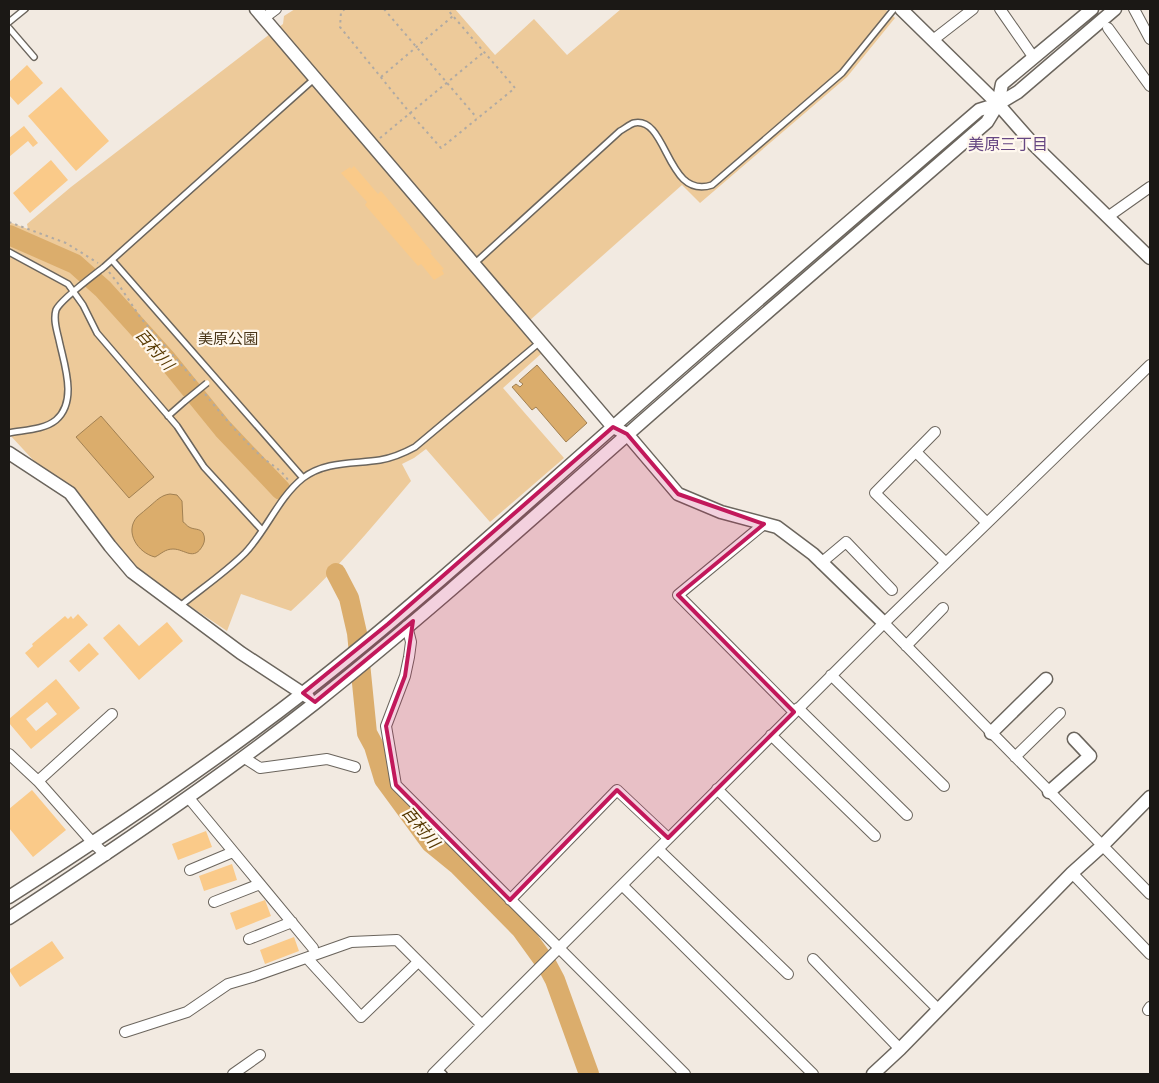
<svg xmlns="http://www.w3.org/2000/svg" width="1159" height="1083" viewBox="0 0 1159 1083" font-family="'Asap Condensed','Noto Sans JP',sans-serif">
<rect width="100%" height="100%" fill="#f2eae1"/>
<path fill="#edca9a" d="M295,9H455L495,55L534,19L567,55L621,9H885L895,18L847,77L700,203L682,185L520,329L542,353L503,388L564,458L490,522L426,449L414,458L402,464L411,481C373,526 335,572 291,611L241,594L227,631L163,588L136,569L66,484L35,462L9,434V222L28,229L27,224L71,187L283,24L284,16Z"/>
<path fill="#dbad6c" stroke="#a18052" d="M537,365L587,423L566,442L536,407L532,410L512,387L516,384L520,387L523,384L519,381Z
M101,416L154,477L129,498L76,437Z
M170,494L177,495L182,501L183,522C184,522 188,527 189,527C194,530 200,528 203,533C205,537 205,541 203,545C194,562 185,549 173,549C165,549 161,554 155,557C138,553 124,532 137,517C141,513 146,510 150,506C156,501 161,495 170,494Z"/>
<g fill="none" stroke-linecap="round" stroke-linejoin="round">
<path stroke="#dbad6c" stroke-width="20" d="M9,235L75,264L103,289L167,360L223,429L281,490
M336,573L349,598L357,633L367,733L374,746L384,779L431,843L458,865L521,929L547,965L555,980L589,1074"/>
</g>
<path fill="#faca89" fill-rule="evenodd" d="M27,65L43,83L18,105L9,95V82Z
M61,87L109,141L76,171L28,116Z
M24,126L38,143L33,147L28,141L9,157V138Z
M51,160L68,180L30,213L13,193Z
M354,166L378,194L381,191L432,252L430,253L444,269L442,270L444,274L434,280L421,264L418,266L365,205L367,202L341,173L350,167L351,169Z
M78,614L88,625L38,668L25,653L33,646L32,644L65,616L68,619L71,616L73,619Z
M167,622L183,641L139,680L103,638L119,624L139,646Z
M89,643L99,654L79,672L69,661Z
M56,679L80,708L31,749L9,723V719ZM47,702L57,714L36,731L26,719Z
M32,790L66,830L33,857L9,828V809Z
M206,831L212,847L178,860L172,844Z
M232,864L237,880L204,891L199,876Z
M265,900L271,916L236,930L230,913Z
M294,937L299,951L265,964L260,950Z
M52,941L64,958L20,987L9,970Z"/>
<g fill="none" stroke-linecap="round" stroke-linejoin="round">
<defs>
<path id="service" d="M9,22L25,9
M9,28L34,57
M9,252L68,284L83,305L97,333L177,426L204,467L262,530
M112,260L303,478
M474,264L620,131C624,129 630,124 634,123C668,116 666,200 712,185L842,73L894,9
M168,416L185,401
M9,433C23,430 44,430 56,420C78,401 64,364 59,340C57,331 53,320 56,310C60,300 94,275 104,267L314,79
M180,606C201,589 226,572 245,553C267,530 278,498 303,478C325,461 354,464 380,460C392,458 404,453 415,447L540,342
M439,1069L444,1074"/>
<path id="minor" d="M1000,9L1034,58
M1134,9L1150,39
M264,18L276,9
M1108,28L1150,86
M933,40L973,9
M1109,216L1150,187
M935,432L875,493L946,563
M916,452L987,523
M764,524L678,595L794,712
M821,563L846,542L892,590
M884,623L1150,894
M407,626L411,642L409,657L405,676L386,726L396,785L685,1074
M906,646L943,608
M831,675L944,786
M798,708L907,815
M771,735L875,836
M9,754L38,781L93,843L106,855
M243,757L260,768L327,759L355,767
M1015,757L1060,713
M38,781L112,714
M717,789L938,1009
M188,797L313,948
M658,849L788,974
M190,870L233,852
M1072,873L1150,954
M622,885L813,1074
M510,900L617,790L668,838
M214,902L260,884
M249,939L292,922
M307,958L361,1017L418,962
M813,959L900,1049
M1148,1010L1150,1007
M125,1032L187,1012L228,984L252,977L351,942L397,940L482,1025
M233,1074L260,1055
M433,1074L884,623L1150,365"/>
<path id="tertiary" d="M256,9L613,427L627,434L678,494L721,512L777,527L813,554L884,623
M901,9L998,104L1034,145L1150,258
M9,453L70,493L110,546L132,572L241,653L308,697
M991,733L1046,679
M1049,792L1090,756L1074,739
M9,897C109,833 209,766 303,693C411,609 511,517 613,427C734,320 857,215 979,110L998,104L1018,92L1115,9
M9,918C113,850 217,780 315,703C423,617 525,525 628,434C747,329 868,226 987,122L998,104L1002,84L1092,9
M873,1074L900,1049L1072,873L1102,846L1150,797"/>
</defs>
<use href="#service" stroke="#6b655d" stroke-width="8"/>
<use href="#minor" stroke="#6b655d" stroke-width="12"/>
<use href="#tertiary" stroke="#6b655d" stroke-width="15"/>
<path stroke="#b0aaa3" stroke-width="2" stroke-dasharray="2.5 4" stroke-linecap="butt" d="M345,9L341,12L340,27L410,113L441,148L515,88L447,9
M384,9L477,118
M381,77L453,16
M380,138L484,52
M9,222L66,243L98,263
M109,272L117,282L140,317L196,382
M205,394C223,416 241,438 262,457C271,465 281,469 288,480"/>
<use href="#service" stroke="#fff" stroke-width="5"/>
<use href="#minor" stroke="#fff" stroke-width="10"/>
<use href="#tertiary" stroke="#fff" stroke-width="12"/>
<defs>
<path id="service-bridge" d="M185,401L207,383"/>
</defs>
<use href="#service-bridge" stroke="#6b655d" stroke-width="8" stroke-linecap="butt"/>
<use href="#service-bridge" stroke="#fff" stroke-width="5"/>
</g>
<path fill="#c2185b" fill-opacity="0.2" stroke="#c2185b" stroke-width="4" stroke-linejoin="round" d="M613,427L627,434L678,494L764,524L678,595L794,712L668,838L617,790L510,900L396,785L386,726L405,676L413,621L315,702L303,693L388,624Z"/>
<g text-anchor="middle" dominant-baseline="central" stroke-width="4.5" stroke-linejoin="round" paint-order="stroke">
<g font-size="15" fill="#4a3619" stroke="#fff8ee">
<text x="228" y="338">美原公園</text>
</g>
<g font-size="16" fill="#664783" stroke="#fff8ee">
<text x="1008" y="144">美原三丁目</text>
</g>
<g font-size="16" font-style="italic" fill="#563800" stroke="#fff8ee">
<text transform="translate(155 349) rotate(49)">百村川</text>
<text transform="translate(421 827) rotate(50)">百村川</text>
</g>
</g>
<rect width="1159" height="1083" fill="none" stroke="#1b1815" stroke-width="20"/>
</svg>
